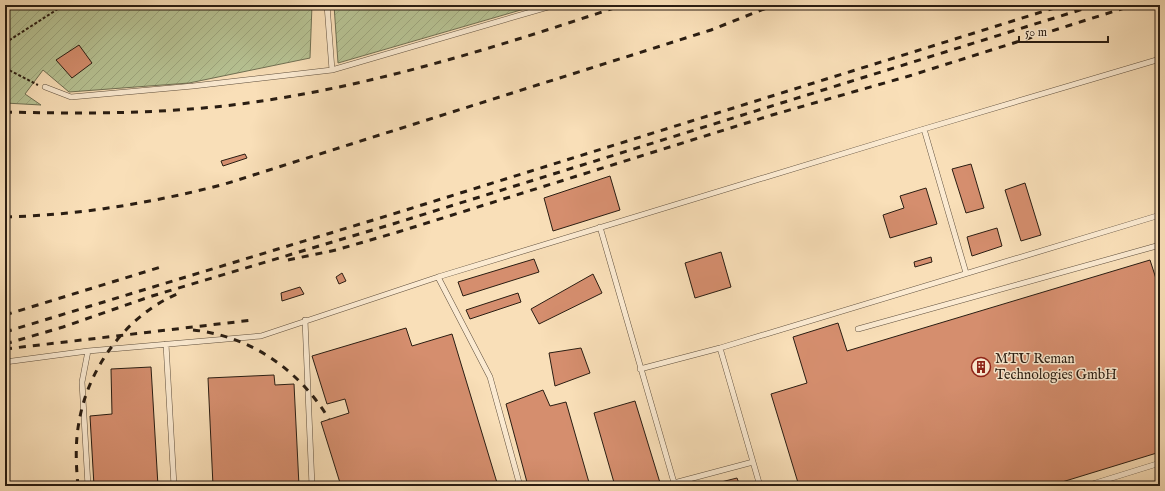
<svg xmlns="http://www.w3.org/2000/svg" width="1165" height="491" viewBox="0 0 1165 491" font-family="'IM FELL English',serif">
<defs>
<pattern id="garden-furrows" width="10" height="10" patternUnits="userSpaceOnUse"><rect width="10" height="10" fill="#b7c394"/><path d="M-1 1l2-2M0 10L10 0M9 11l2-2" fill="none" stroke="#9ea77f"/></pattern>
</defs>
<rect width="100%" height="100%" fill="#f9dfb8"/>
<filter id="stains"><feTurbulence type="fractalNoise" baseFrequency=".005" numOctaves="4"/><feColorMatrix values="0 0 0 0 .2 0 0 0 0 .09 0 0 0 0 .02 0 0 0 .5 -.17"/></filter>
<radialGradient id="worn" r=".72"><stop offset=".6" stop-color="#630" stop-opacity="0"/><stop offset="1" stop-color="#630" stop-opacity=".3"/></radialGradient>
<path fill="url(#garden-furrows)" stroke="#707053" d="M5,5H312L310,58L189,83L69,92L43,70L25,94L41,105L5,103Z
M334,5H538L338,63Z"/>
<path fill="#d58e6e" stroke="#2a1d12" d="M79,45L92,63L72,78L56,60Z
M245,154L247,158L223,166L221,161Z
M971,164L984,208L966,213L952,169Z
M610,176L620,210L553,231L544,198Z
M1025,183L1041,235L1021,241L1005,190Z
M926,188L937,224L890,238L883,215L904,208L900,196Z
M997,228L1002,246L972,256L967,237Z
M721,252L731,287L695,298L685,263Z
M931,257L932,262L915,267L914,262Z
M534,259L539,272L463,296L458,282Z
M1150,260L1160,291V452L1049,486H799L771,394L807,383L793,337L838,323L847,351Z
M342,273L346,281L339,284L336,277Z
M593,274L602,293L539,324L531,309Z
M300,287L304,294L282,301L281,293Z
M518,293L521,302L470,319L466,310Z
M406,328L412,346L452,334L498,486H341L321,422L349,413L345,399L327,404L312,356Z
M581,348L590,373L555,386L549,353Z
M151,367L158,486H94L90,416L112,414L111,369Z
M274,375L275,385L294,384L299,486H213L208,378Z
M543,390L550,406L566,402L590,486H528L506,404Z
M635,401L661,486H615L594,413Z
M737,478L740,486H705Z"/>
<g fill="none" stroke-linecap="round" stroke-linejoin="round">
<defs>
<path id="service" d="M327,5L332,70
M45,87L71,97L193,86L332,70L555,5
M924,129L966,273
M600,227L675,486
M438,277L490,377L520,486
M305,320L312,486
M858,329L1160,245
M166,344L174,486
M720,348L760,486
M5,362L88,351L261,336L438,277L924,129L1160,59
M640,369L720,348L1160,215
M674,483L753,462
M88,486L82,382L88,351
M1086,486L1160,463"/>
</defs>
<use href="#service" stroke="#5e4e3c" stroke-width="6"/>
<path stroke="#2a1d12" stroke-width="2" stroke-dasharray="3 2" stroke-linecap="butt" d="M5,43L64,5
M5,68L38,85"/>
<use href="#service" stroke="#fbead1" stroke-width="5"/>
<path stroke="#2a1d12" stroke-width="3" stroke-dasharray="7 7" stroke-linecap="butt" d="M5,112C89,114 172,114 255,102C381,84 503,45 623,5
M5,217C80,215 152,203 225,184L711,30L774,5
M288,260L336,250L398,232L772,115L909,76L1134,5
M5,315L164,266
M193,330C251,336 299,370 329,419
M5,332L393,214L1064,5
M5,344L63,327L152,296L396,223L1096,5
M5,349L253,320
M78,486C76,465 75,443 79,422C88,368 126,316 177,294"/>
</g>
<defs>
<symbol id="building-ring" viewBox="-11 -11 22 22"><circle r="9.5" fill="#fbead1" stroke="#8f2418" stroke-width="1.5"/><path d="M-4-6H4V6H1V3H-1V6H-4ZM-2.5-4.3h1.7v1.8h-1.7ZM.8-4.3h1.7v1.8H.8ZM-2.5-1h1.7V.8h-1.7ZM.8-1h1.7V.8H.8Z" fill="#8f2418"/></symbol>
</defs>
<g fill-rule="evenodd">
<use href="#building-ring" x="970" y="356" width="22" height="22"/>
</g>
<g text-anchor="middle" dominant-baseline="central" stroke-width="3" stroke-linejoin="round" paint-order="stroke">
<g font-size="14" fill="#2a1d12" stroke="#fbead1" text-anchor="start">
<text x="995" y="359">MTU Reman<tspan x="995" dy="16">Technologies GmbH</tspan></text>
</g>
</g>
<rect width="1165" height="491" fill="none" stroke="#f9dfb8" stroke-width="20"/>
<rect x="6" y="6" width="1153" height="479" fill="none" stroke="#2a1d12" stroke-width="2"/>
<rect x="10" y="10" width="1145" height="471" fill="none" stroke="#2a1d12"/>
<path d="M1019 36v6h89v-6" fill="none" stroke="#2a1d12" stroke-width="2"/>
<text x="1025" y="36" font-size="12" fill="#2a1d12" stroke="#fbead1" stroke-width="3" paint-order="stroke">50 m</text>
<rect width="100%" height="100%" filter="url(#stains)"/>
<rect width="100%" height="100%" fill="url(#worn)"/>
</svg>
